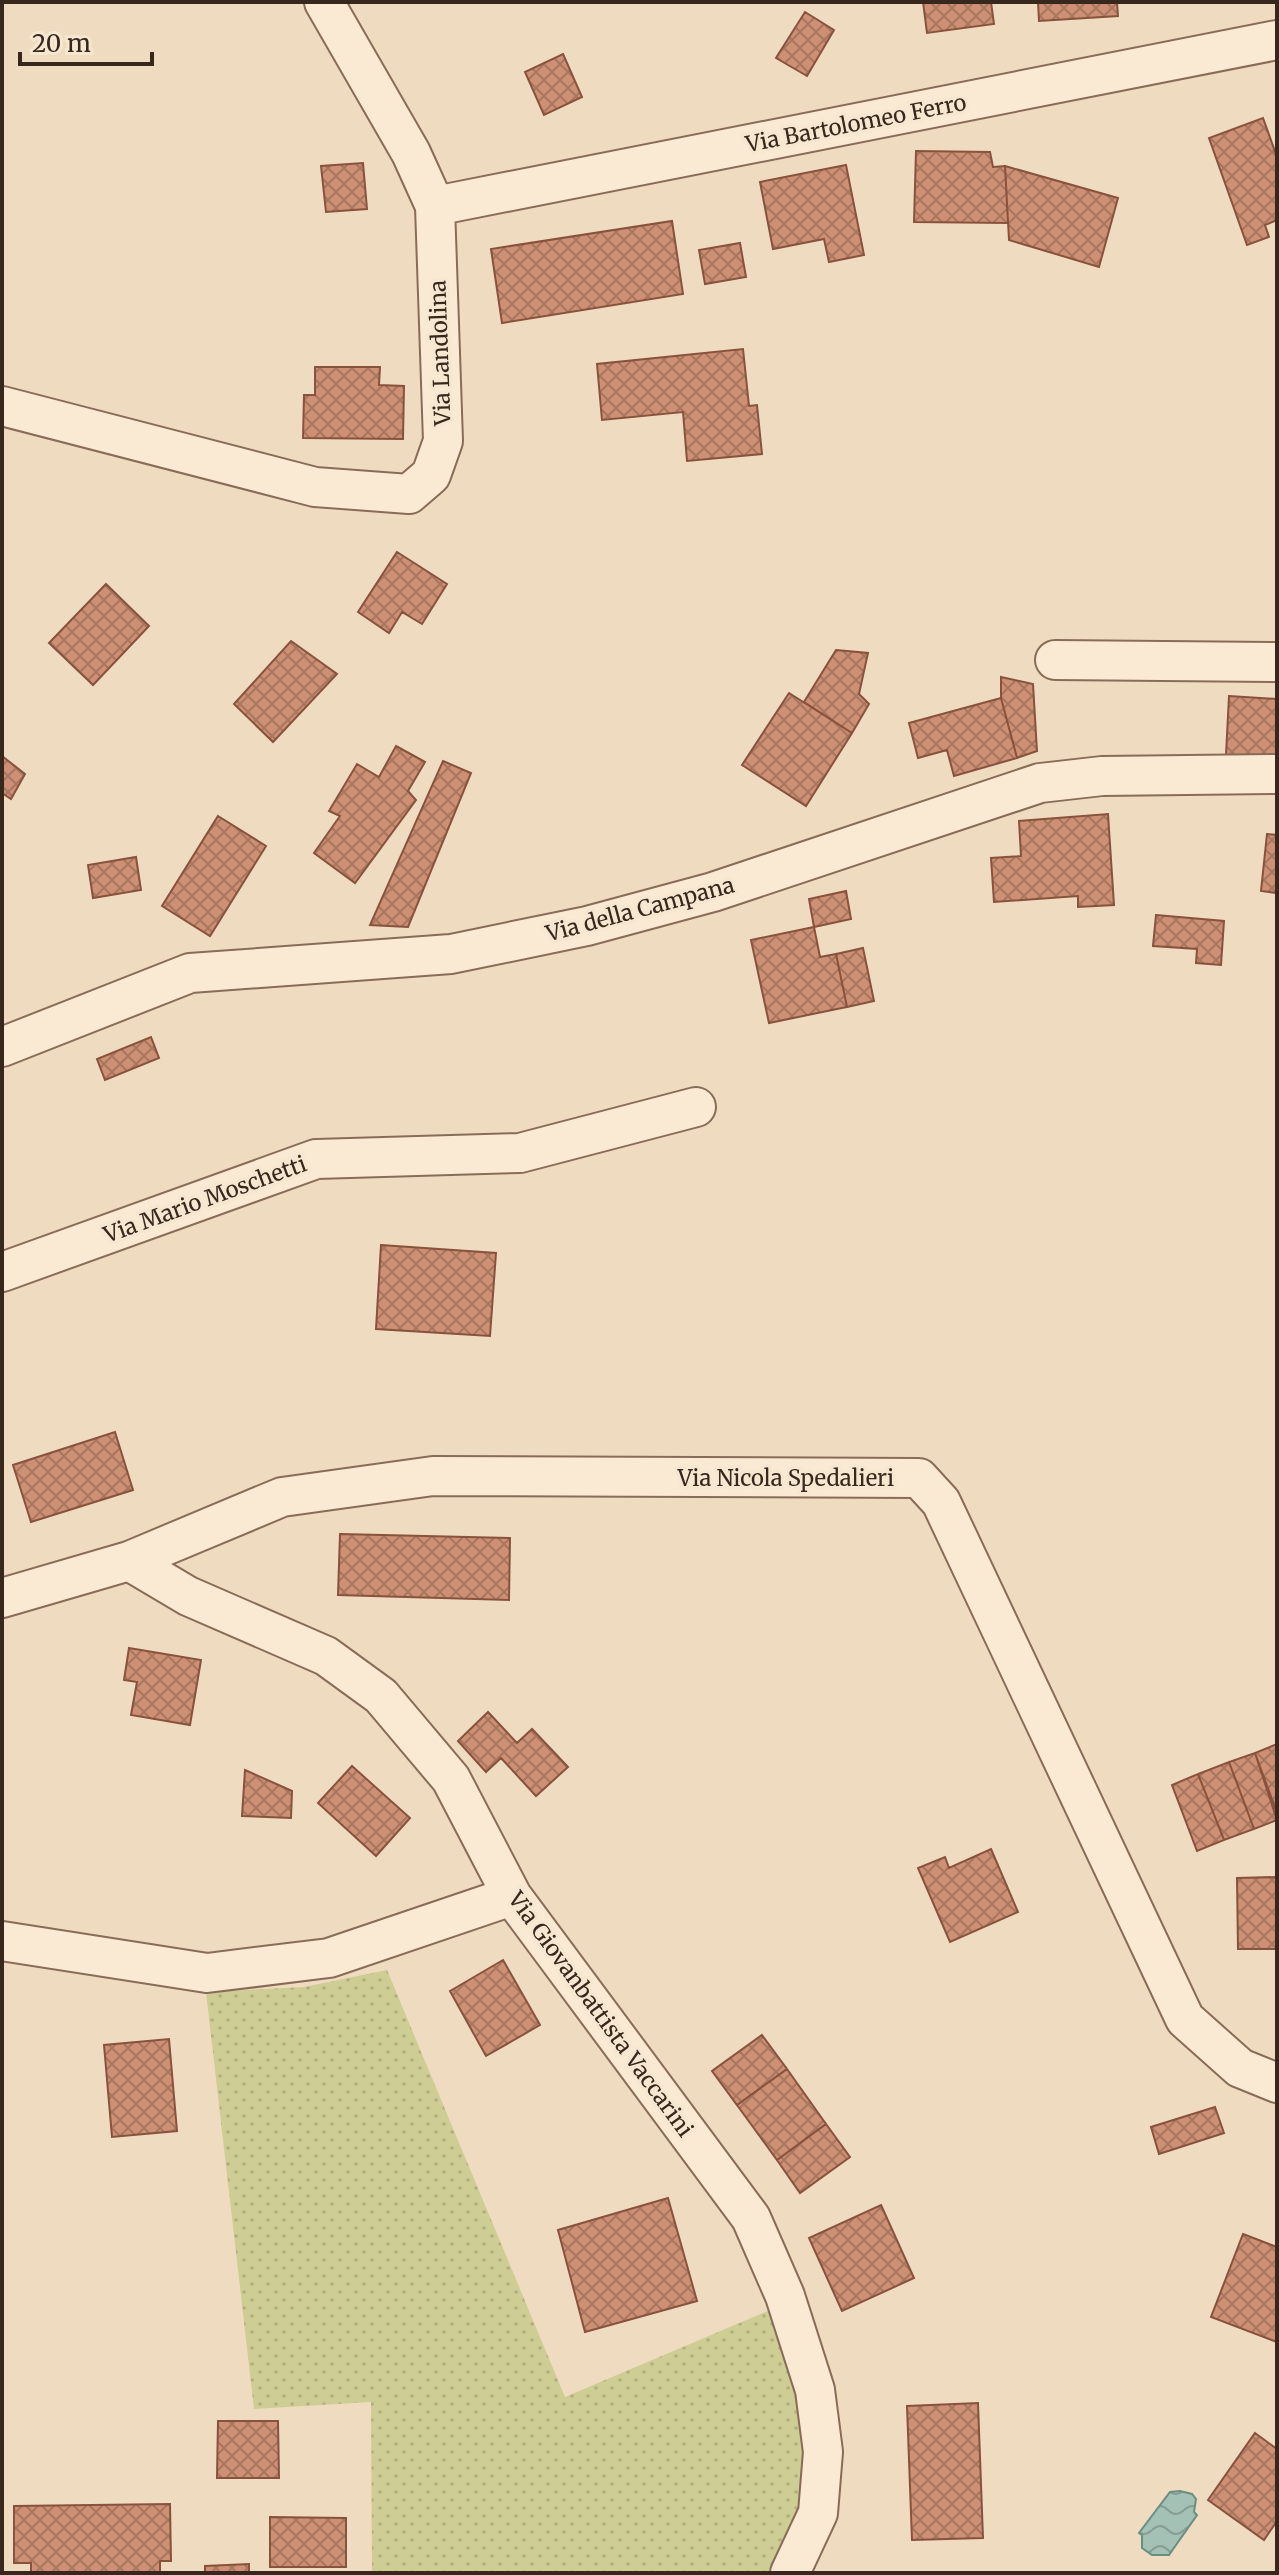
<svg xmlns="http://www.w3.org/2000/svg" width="1279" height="2575" viewBox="0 0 1279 2575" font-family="Merriweather,serif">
<defs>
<pattern id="green-dots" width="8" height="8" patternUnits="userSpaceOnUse" patternTransform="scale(2)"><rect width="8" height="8" fill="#cdcd94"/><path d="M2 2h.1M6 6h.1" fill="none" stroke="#b1b07f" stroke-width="1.8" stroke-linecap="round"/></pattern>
<pattern id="water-waves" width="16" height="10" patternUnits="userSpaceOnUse" patternTransform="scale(2)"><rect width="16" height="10" fill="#a3c1b5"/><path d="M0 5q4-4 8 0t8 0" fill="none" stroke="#869d93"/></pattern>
<pattern id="building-cross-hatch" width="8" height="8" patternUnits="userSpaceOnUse" patternTransform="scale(2)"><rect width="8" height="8" fill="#ce9075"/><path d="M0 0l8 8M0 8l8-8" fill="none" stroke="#a8765f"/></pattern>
</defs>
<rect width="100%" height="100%" fill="#efdcc0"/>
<path fill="url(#green-dots)" d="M387,1970L565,2397L770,2310C790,2369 816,2442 801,2505C796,2527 780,2553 769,2573H372L371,2402L254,2409L206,1992L304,1987Z"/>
<path fill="url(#water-waves)" stroke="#6a8f82" stroke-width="2" d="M1180,2491L1192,2494L1196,2499L1194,2512L1197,2515L1169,2555H1152L1142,2548V2535L1139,2533L1170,2492Z"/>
<path fill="url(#building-cross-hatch)" stroke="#88523d" stroke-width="2" d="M923,2H991L994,24L927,33Z
M1038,2H1117L1118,16L1039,21Z
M805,12L834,30L807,76L776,58Z
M563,54L582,97L544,115L525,72Z
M1263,118L1277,157V220L1265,225L1269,237L1247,245L1209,138Z
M916,151L990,152L993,167L1005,166L1008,223L914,222Z
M363,163L367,209L326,212L321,166Z
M846,165L864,255L829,262L824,239L773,249L760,182Z
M1005,166L1118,198L1099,267L1009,240Z
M672,221L683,294L502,323L491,249Z
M740,243L746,277L705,284L699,250Z
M743,349L749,406L757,405L762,454L687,461L683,412L602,420L597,364Z
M315,367H380L379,385L404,386L403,439L303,438L304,395H315Z
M397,552L447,584L422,624L402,612L389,633L358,612Z
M106,584L149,626L93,685L49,643Z
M291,641L337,674L273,742L234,704Z
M836,650L868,653L859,694L869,704L852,733L804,702Z
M1001,677L1033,684L1037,751L1017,758L1001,698Z
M789,693L852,733L806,806L742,765Z
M1229,696L1277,699V757L1226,755Z
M1001,698L1017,758L954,776L947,750L918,758L909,723Z
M396,746L425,762L408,791L416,800L355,883L314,853L340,816L329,811L357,764L379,777Z
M2,756L25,774L11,799L2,793Z
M443,761L471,773L408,927L370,925Z
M1108,814L1114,905L1078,907V896L994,902L991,858L1021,856L1019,821Z
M218,816L266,846L210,936L162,906Z
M1267,834L1277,835V893L1261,891Z
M136,857L141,890L93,898L88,865Z
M846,891L851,919L814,927L809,899Z
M1156,915L1224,921L1221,965L1196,963L1197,949L1153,946Z
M814,927L820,957L836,954L847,1007L769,1023L751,940Z
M863,948L874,1001L847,1007L836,954Z
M151,1037L159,1058L105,1080L97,1059Z
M381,1245L496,1253L490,1336L376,1329Z
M115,1432L133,1490L31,1522L13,1465Z
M340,1534L510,1538L509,1600L338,1595Z
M129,1648L201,1660L190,1725L131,1715L137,1682L124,1680Z
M488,1712L517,1743L532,1729L568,1767L536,1796L501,1758L486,1772L458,1741Z
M1277,1744V1813L1255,1753Z
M1255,1753L1277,1820L1254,1829L1229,1762Z
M1229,1762L1254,1829L1224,1840L1198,1774Z
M352,1766L410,1818L376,1856L318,1803Z
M245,1770L292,1791L291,1818L242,1816Z
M1198,1774L1224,1840L1197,1851L1172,1785Z
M991,1849L1018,1912L950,1942L918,1868L945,1857L949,1868Z
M1277,1877V1949H1238L1237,1878Z
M503,1960L540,2025L486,2056L450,1991Z
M762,2035L787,2069L737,2105L712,2071Z
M169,2039L177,2131L112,2137L104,2045Z
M787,2069L826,2124L777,2160L737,2105Z
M1215,2107L1224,2133L1159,2154L1151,2127Z
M826,2124L850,2157L800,2193L777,2160Z
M668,2198L697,2301L585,2332L558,2230Z
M881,2205L914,2278L842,2311L809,2238Z
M1243,2234L1277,2247V2342L1211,2317Z
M978,2403L983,2538L912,2540L907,2406Z
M218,2421H278L279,2478H217Z
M1255,2433L1277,2449V2521L1264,2540L1208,2500Z
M170,2504L171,2561H160V2573H31V2563H14V2506Z
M270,2517L346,2518V2567H270Z
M249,2564V2573H205V2566Z"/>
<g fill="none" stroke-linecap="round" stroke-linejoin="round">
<defs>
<path id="minor" d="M435,206L1277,40
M2,406L315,487L409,494L431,475L443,441L435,206L411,153L324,2
M1055,660L1277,662
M2,1047L190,973L451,954L587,926L713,892L1040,783L1102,776L1277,774
M2,1272L316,1159L520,1153L696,1107
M129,1561L188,1596L326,1656L381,1696L451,1779L512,1896L751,2218L785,2296L815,2390L823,2452L818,2513L790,2573
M2,1598L129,1561L282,1497L433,1476L919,1478L941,1502L1185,2019L1240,2068L1277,2083
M2,1941L207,1973L329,1958L512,1896"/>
</defs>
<use href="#minor" stroke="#896c58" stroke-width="42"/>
<use href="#minor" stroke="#faead4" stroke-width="38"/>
</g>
<g text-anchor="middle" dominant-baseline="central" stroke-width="7" stroke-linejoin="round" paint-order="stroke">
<g font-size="22" fill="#38271d" stroke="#f6e7d0">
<text transform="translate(856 123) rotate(-11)">Via Bartolomeo Ferro</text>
<text transform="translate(440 353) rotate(-92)">Via Landolina</text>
<text transform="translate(640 909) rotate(-15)">Via della Campana</text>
<text transform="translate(205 1199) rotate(-20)">Via Mario Moschetti</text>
<text x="786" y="1478">Via Nicola Spedalieri</text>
<text transform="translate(601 2014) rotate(54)">Via Giovanbattista Vaccarini</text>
</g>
</g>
<rect width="1279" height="2575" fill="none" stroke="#38271d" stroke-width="8"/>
<path d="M20 52v12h132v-12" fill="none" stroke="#38271d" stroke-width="4"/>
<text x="32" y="52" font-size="24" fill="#38271d" stroke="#f6e7d0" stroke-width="6" paint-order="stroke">20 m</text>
</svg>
